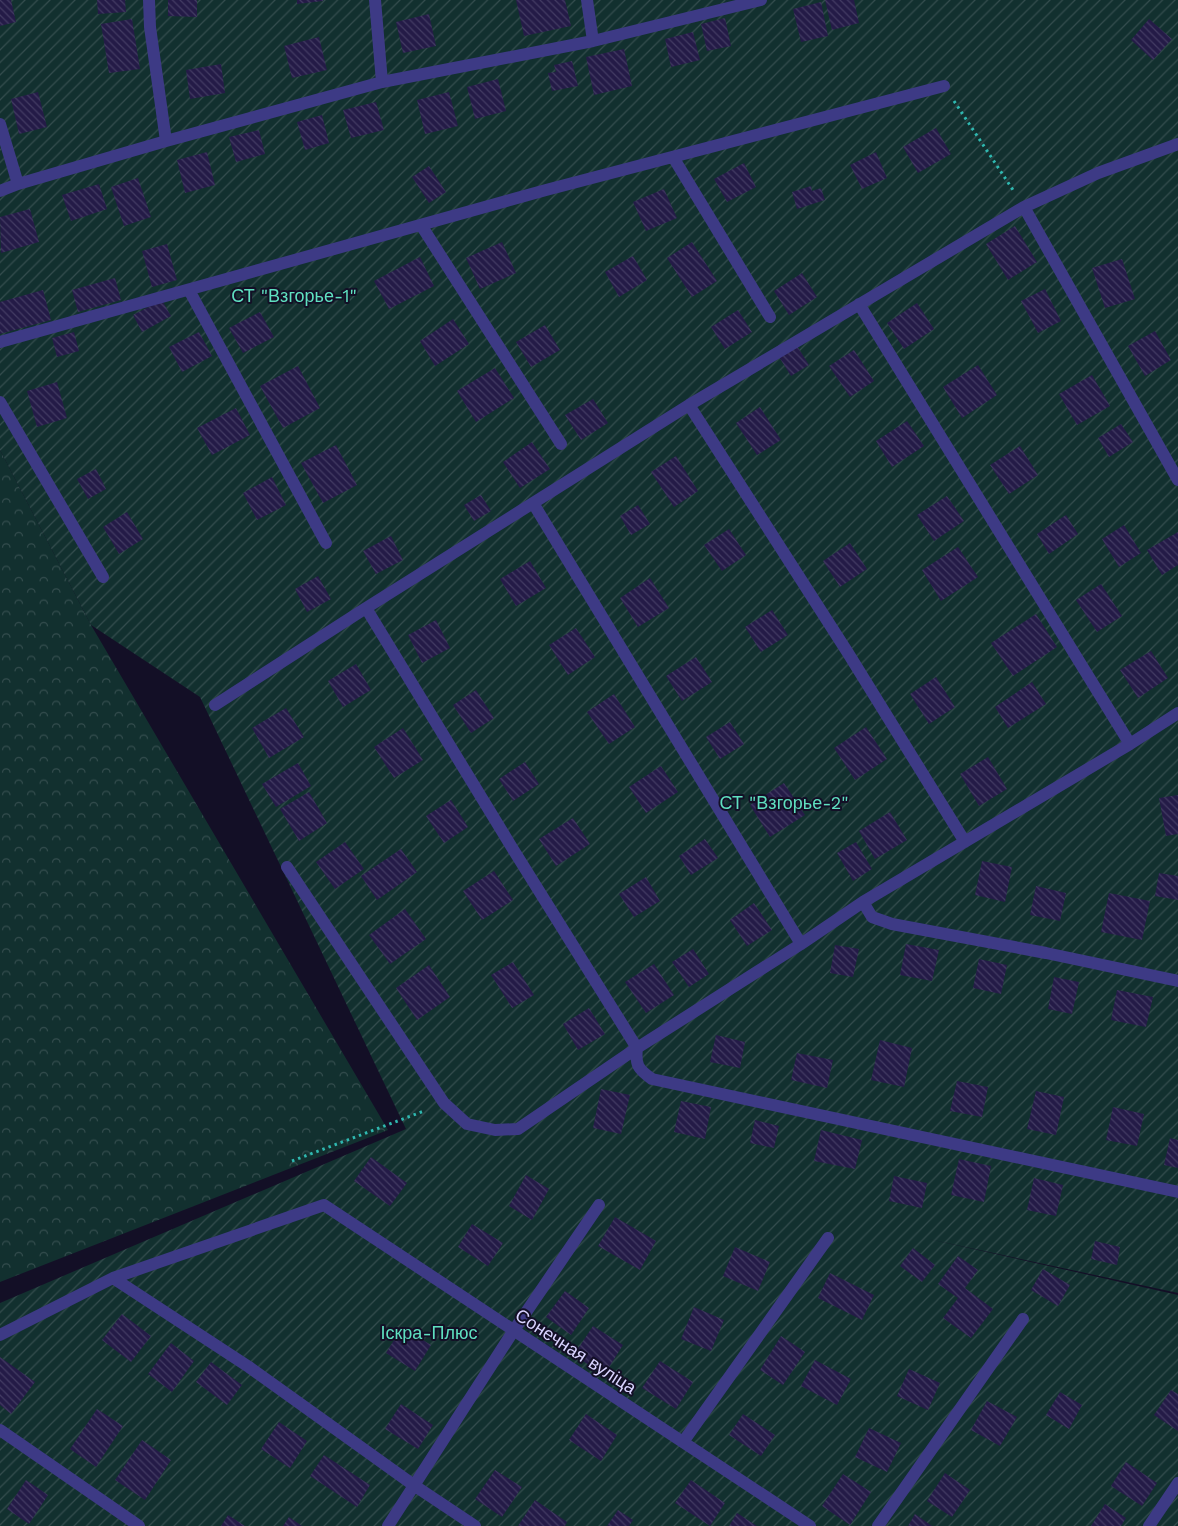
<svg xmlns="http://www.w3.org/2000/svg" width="1178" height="1526" viewBox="0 0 1178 1526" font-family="'Work Sans',sans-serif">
<defs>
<pattern id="forest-crowns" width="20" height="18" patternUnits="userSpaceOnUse" patternTransform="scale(1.25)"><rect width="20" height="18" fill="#12302f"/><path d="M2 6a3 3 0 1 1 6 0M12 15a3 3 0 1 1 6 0" fill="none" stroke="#344d4e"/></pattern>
<pattern id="garden-furrows" width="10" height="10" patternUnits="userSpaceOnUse" patternTransform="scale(1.25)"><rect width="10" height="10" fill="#12302f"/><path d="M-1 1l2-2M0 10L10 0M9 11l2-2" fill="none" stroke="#344d4e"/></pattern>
<pattern id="building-back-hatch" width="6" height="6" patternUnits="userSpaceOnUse" patternTransform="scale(1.25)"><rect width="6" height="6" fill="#241b47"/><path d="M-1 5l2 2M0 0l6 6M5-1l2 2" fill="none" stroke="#433b63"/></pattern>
</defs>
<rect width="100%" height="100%" fill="#130f26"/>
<path fill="url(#forest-crowns)" d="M0,450L91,625L388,1130L0,1282Z"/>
<path fill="url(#garden-furrows)" d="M0,0H1178V1293L924,1238L1178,1295V1526H0V1303L406,1129L200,697L91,625L0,450Z"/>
<path fill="url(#building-back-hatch)" d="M0,0H11L16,22L0,26Z
M97,0H125L126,12L98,14Z
M168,0H197V17L168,16Z
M297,0H323V1L297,4Z
M516,0H565L571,26L524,36Z
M825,0H854L859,23L832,30Z
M821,2L828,36L801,42L793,9Z
M429,14L436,46L403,53L396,22Z
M725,18L731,46L707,51L701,24Z
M132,19L140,69L109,73L101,24Z
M1149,19L1172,39L1153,60L1131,40Z
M693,32L700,60L671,67L665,39Z
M319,37L327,70L292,78L284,46Z
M624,49L632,86L594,95L586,57Z
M572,61L578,86L552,91L548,73L556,72L554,65Z
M221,64L225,93L190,99L186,70Z
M498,79L506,111L475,119L467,87Z
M38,92L47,127L19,134L11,99Z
M449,92L458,126L425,134L417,100Z
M376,102L384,130L351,138L343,110Z
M322,115L329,143L305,150L297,122Z
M936,128L951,154L918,173L903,147Z
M259,130L265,154L236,162L229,137Z
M207,152L215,185L185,193L177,160Z
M876,152L887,178L862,189L850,165Z
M744,163L756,187L727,202L714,179Z
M429,166L446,192L429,203L412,177Z
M138,178L151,217L124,226L111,187Z
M99,184L107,209L71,221L62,195Z
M811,186L812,191L821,188L825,200L797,209L792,192Z
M664,189L677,218L646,231L633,202Z
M30,209L39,242L1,253L0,217Z
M1015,226L1037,262L1008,280L986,244Z
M502,242L516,273L480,289L466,258Z
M692,242L717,281L692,297L667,258Z
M167,244L177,280L152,287L142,251Z
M633,256L647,280L619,297L605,272Z
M420,257L434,286L389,309L374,281Z
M1122,259L1135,299L1105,308L1092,268Z
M802,273L817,297L789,315L774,291Z
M115,278L121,300L78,312L72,290Z
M1045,289L1061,321L1038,333L1021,301Z
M43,290L51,320L0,334V302Z
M162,300L171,316L142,332L133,315Z
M917,303L934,329L904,349L887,323Z
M738,310L752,332L725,349L711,327Z
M260,312L274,337L243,353L229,328Z
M453,319L469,344L435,366L420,341Z
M545,325L560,350L531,367L516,342Z
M1155,331L1171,360L1145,376L1128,346Z
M74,332L79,351L57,357L52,338Z
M199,332L212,356L182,372L169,347Z
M797,346L809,365L791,376L779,357Z
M854,350L874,381L850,397L829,366Z
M978,365L997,395L962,418L943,387Z
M298,366L320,408L283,428L260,386Z
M495,368L514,398L476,422L457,391Z
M1092,375L1110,406L1077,425L1059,394Z
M57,382L67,418L37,427L27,391Z
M593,399L608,423L581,440L565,415Z
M760,407L781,440L757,455L736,423Z
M236,408L250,435L212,455L197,428Z
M907,421L924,446L892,467L876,441Z
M1121,424L1133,442L1109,457L1098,438Z
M532,442L550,469L520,488L503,462Z
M336,445L357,485L323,503L301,463Z
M1020,446L1038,475L1009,494L990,465Z
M676,456L698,491L674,507L651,472Z
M96,469L106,489L88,499L77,479Z
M272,477L286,505L257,520L243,493Z
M481,495L491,511L474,521L464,505Z
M947,496L964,521L934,541L917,515Z
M638,505L650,524L631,535L620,516Z
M127,512L143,539L119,554L103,527Z
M1066,515L1078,534L1049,554L1037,534Z
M1124,525L1141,553L1119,567L1102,539Z
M729,529L746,555L722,571L704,545Z
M1178,532V565L1162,575L1147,550Z
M391,536L403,560L376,574L363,551Z
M850,543L867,569L840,587L823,561Z
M958,547L978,577L941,601L922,570Z
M530,561L546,588L516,606L500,579Z
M318,576L331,599L307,612L295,589Z
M650,578L669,608L638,627L620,598Z
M1101,584L1122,616L1097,632L1076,600Z
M772,610L788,635L761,652L745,627Z
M1036,614L1057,647L1013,676L991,643Z
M436,620L450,648L422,663L408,635Z
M576,628L595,657L568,675L549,645Z
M1151,651L1168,678L1138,698L1120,670Z
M696,657L712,682L682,701L666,676Z
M356,664L371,690L343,707L328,681Z
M936,677L955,707L929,724L910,694Z
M1032,682L1046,704L1008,728L995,707Z
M476,690L494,718L471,733L453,705Z
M614,694L635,727L609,744L587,712Z
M286,708L304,737L269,758L252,728Z
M730,722L744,744L720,759L706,737Z
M866,727L887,759L855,780L834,748Z
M403,728L423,760L394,778L374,747Z
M988,757L1007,789L979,806L960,774Z
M525,762L539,784L513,801L499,779Z
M298,763L311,786L276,807L262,784Z
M661,766L678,792L646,813L629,787Z
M784,783L805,815L770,837L750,805Z
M309,792L327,823L299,841L280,809Z
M1178,795V834L1166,836L1159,798Z
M451,800L468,827L444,843L426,816Z
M890,812L907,840L875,859L859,831Z
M573,818L590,844L556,866L539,839Z
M705,839L718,858L691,875L679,856Z
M345,842L364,869L335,889L316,862Z
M856,842L872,869L853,881L837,853Z
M401,849L417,872L377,900L361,876Z
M982,861L1012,867L1005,902L975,895Z
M494,871L513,900L482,920L463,891Z
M1159,873L1178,876V900L1155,896Z
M646,877L660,901L634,917L619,894Z
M1036,886L1066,893L1060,921L1030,915Z
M1109,893L1150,901L1142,940L1101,932Z
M754,903L772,930L747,946L730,920Z
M405,909L426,939L390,964L369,935Z
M906,944L939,950L932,981L900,975Z
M835,945L859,949L853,977L830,973Z
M693,949L709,974L689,987L672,962Z
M979,959L1007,965L1001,994L973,988Z
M513,962L534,995L512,1008L491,975Z
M654,964L674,995L646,1013L625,982Z
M429,965L450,997L417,1020L396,988Z
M1054,977L1079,982L1072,1014L1048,1009Z
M1117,990L1153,997L1146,1027L1111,1020Z
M589,1008L605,1034L578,1050L563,1024Z
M716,1035L745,1042L740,1068L710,1062Z
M880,1040L912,1048L904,1087L871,1080Z
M797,1053L833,1060L827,1088L791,1080Z
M957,1081L988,1087L982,1117L950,1111Z
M601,1089L630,1095L621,1134L593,1128Z
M1036,1091L1064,1097L1056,1135L1027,1129Z
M681,1101L711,1107L705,1139L674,1132Z
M1113,1107L1144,1114L1137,1146L1106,1140Z
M755,1120L779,1126L774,1148L750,1143Z
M821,1130L862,1140L855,1169L814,1161Z
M1170,1138L1178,1140V1168L1164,1165Z
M371,1157L407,1183L390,1206L354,1181Z
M959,1159L991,1166L984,1202L951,1195Z
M526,1175L549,1189L532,1220L509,1206Z
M894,1176L927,1183L922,1208L889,1201Z
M1034,1178L1063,1185L1056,1216L1027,1210Z
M615,1217L656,1241L640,1270L598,1246Z
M472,1224L503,1243L488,1266L458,1247Z
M1095,1241L1120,1247L1117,1265L1091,1259Z
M735,1247L770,1262L758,1291L723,1276Z
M913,1248L935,1265L922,1282L900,1266Z
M958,1256L978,1270L965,1288L993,1309L971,1338L943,1318L958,1298L938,1284Z
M1043,1269L1070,1285L1058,1306L1031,1290Z
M830,1273L874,1295L862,1320L818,1298Z
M565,1291L589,1308L571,1335L546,1317Z
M694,1307L724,1320L711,1351L681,1339Z
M122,1314L151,1336L131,1362L102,1340Z
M593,1326L623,1345L604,1375L574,1355Z
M402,1327L431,1345L415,1371L386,1353Z
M781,1336L805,1352L783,1385L760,1370Z
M171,1343L194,1361L172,1392L148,1374Z
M0,1357L35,1382L11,1414L0,1405Z
M815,1360L851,1379L837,1405L801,1386Z
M660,1361L693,1382L676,1409L642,1388Z
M211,1362L242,1385L227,1405L196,1382Z
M909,1369L940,1383L928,1410L897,1396Z
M1171,1390L1178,1394V1431L1154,1415Z
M1060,1392L1082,1405L1069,1429L1046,1415Z
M987,1401L1017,1417L1000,1446L971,1430Z
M401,1404L433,1425L418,1449L385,1429Z
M97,1409L123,1426L96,1467L70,1449Z
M586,1414L617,1435L601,1461L569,1440Z
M743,1414L775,1435L761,1456L729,1435Z
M279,1422L307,1441L290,1468L261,1449Z
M869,1428L901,1443L887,1472L855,1457Z
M142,1440L171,1460L145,1500L115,1480Z
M324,1455L370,1485L357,1507L310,1476Z
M1126,1462L1157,1483L1142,1506L1111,1486Z
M495,1470L522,1487L502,1517L475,1499Z
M945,1473L970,1490L952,1517L927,1501Z
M843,1474L871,1492L850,1525L822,1506Z
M26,1480L48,1495L29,1524L7,1509Z
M691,1480L725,1503L710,1526L675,1503Z
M535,1500L567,1522L565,1526H518Z
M1105,1504L1126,1518L1121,1526H1091Z
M618,1510L633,1520L629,1526H607Z
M737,1513L757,1526H729Z
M915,1514L932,1526H908Z
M228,1515L245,1526H221Z
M289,1517L302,1526H283Z"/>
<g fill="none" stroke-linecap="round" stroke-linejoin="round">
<path stroke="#2fb8b0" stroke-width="3" stroke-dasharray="2.5 4" stroke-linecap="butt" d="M954,101L1013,190
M292,1161L424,1111"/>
<path stroke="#3d3a85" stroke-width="12" d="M149,0L150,27L166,141
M375,0L382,82
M587,0L593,41
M0,124L18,184
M673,157L770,317
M0,191L18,184L166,141L382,82L593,41L761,0
M1024,207L1178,480
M421,225L561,444
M189,290L326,543
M859,304L1130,744
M0,342L546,190L944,86
M0,402L103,577
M533,503L801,944
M366,608L689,405
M215,705L366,608L511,846L637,1048L518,1129L495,1130L467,1124L444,1103L287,867
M1178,713L1130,744L863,902L801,944L637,1048C635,1065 638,1069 652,1079L1178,1192
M965,842L848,653L689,405L1024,207L1098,173L1178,144
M863,902L872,917L892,924L1046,953L1178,981
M113,1278L249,1367L415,1486L475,1526
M0,1335L113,1278L324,1205L810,1526
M0,1430L139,1526
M683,1442L828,1238
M388,1526L514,1330L599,1205
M878,1526L1023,1319
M1149,1526L1178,1483"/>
</g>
<g text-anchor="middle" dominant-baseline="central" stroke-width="4" stroke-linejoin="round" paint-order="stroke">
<g font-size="18" fill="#5fe0c0" stroke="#130f26">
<text x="294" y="295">СТ "Взгорье-1"</text>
<text x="784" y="802">СТ "Взгорье-2"</text>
<text x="429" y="1332">Іскра-Плюс</text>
</g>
<g font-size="18" fill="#d9d4ff" stroke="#130f26">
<text transform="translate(576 1351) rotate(33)">Сонечная вуліца</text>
</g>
</g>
</svg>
